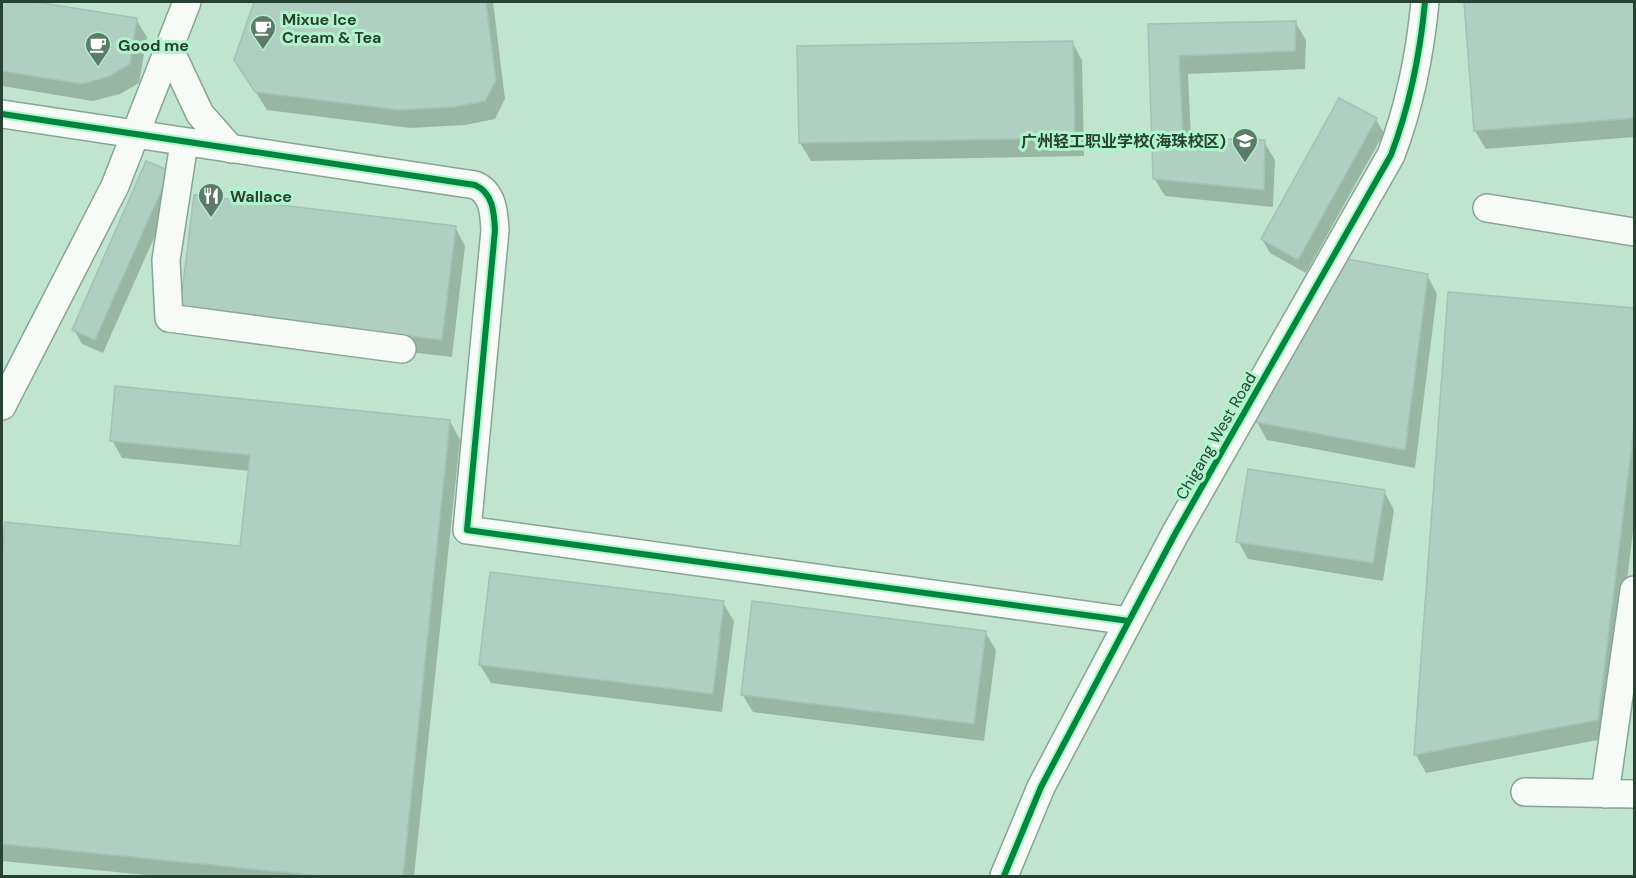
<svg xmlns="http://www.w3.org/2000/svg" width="1636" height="878" viewBox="0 0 1636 878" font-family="'DM Sans','Noto Sans SC',sans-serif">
<rect width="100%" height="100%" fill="#c0e4cf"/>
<path fill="#0003" d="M2,2H27L136,19L147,37L139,83L120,94L93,101L2,86Z
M255,2H493L505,99L495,119L465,125L410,128L267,110L235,60Z
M1465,2H1634V137L1486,149L1475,131Z
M1295,22L1306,40L1305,69L1188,74L1191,139L1264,142L1275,160L1273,207L1165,196L1154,178L1150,25Z
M1072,42L1082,60L1084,156L811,161L800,143Z
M1376,120L1384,133L1306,273L1270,253L1262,239Z
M169,172L177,186L103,353L82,344L74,330Z
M455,227L465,246L452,357L192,327Z
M1427,275L1437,294L1415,468L1267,440L1257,422Z
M1450,294L1634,310V523L1608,738L1426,773L1416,755Z
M450,421L460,440L414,876H157L2,861V571L6,524L242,548L250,471L122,458L112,440Z
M1384,491L1394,510L1383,581L1248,559L1238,541Z
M723,603L734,621L722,712L491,683L480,665Z
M985,632L996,650L984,741L753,712L742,694Z"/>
<path fill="#aecfc2" stroke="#a2c2b6" stroke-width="1.5" d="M2,2H36L137,18L130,64L110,76L82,84L2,71Z
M254,2H486L496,80L485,101L454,107L399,110L255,92L234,60Z
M1464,2H1634V118L1474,131Z
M1296,21L1295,51L1179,56L1183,138L1265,140L1264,190L1153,179L1148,24Z
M1073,41L1075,138L799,143L797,46Z
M1339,98L1377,118L1298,260L1261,239Z
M146,161L170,171L95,340L72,330Z
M194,195L456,226L442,340L180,309Z
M1342,258L1428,274L1405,450L1255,422Z
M1448,292L1634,308V427L1598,720L1414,755Z
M115,386L450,420L403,876H320L2,844V557L5,522L240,546L250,455L110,441Z
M1248,469L1385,490L1373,563L1236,542Z
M490,572L724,601L713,694L479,665Z
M752,601L986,631L974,724L741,695Z"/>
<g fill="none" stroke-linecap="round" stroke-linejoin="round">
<defs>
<path id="minor" d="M169,48L200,114L231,149
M2,114L475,185C493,193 494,212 495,230L467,530L1129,621
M184,143L166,260L169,318L402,349
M1487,208L1634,232
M2,406L115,186L187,2
M1525,792L1634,794
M1605,794L1634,590
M1004,876L1041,787L1175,534L1391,155C1410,105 1420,55 1425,2"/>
</defs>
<use href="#minor" stroke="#88a494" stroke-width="30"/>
<use href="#minor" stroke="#f6fbf8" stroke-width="27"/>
<defs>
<path id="cycleway" d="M2,114L475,185C493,193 494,212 495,230L467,530L1129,621
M1004,876L1041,787L1175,534L1391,155C1410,105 1420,55 1425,2"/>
</defs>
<use href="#cycleway" stroke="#b1f3cc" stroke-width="10"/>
<use href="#cycleway" stroke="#00873e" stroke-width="6"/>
</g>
<defs>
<symbol id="cafe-pin" viewBox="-11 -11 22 30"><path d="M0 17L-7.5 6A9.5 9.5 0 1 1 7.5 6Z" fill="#5d7b6a" stroke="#b1f3cc"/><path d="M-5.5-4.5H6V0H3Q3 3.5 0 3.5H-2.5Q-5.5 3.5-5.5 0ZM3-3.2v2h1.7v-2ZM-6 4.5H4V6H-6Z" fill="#fff"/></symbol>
<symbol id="school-pin" viewBox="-11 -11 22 30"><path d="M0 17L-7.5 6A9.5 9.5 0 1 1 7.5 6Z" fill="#5d7b6a" stroke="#b1f3cc"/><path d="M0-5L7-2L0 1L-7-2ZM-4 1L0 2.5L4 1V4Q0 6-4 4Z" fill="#fff"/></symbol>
<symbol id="restaurant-pin" viewBox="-11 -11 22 30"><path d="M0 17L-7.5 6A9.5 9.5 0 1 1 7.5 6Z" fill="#5d7b6a" stroke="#b1f3cc"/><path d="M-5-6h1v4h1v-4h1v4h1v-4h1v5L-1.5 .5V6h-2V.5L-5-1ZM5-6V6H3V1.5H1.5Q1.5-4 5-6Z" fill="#fff"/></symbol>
</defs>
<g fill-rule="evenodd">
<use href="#cafe-pin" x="248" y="13" width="30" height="40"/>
<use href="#cafe-pin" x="83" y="30" width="30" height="40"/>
<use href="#school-pin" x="1230" y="126" width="30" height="40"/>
<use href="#restaurant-pin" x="196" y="181" width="30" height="40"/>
</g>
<g text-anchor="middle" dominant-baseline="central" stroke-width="6" stroke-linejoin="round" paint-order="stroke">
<g font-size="16" font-weight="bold" fill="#274233" stroke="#b1f3cc" text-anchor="start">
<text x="282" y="19">Mixue Ice<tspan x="282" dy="18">Cream &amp; Tea</tspan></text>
<text x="118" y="45">Good me</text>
<text x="1226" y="141" text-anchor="end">广州轻工职业学校(海珠校区)</text>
<text x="230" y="196">Wallace</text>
</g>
<g font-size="16" fill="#274233" stroke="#b1f3cc">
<text transform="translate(1216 436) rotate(-60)">Chigang West Road</text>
</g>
</g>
<rect width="1636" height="878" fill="none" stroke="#274233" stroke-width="6"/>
</svg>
